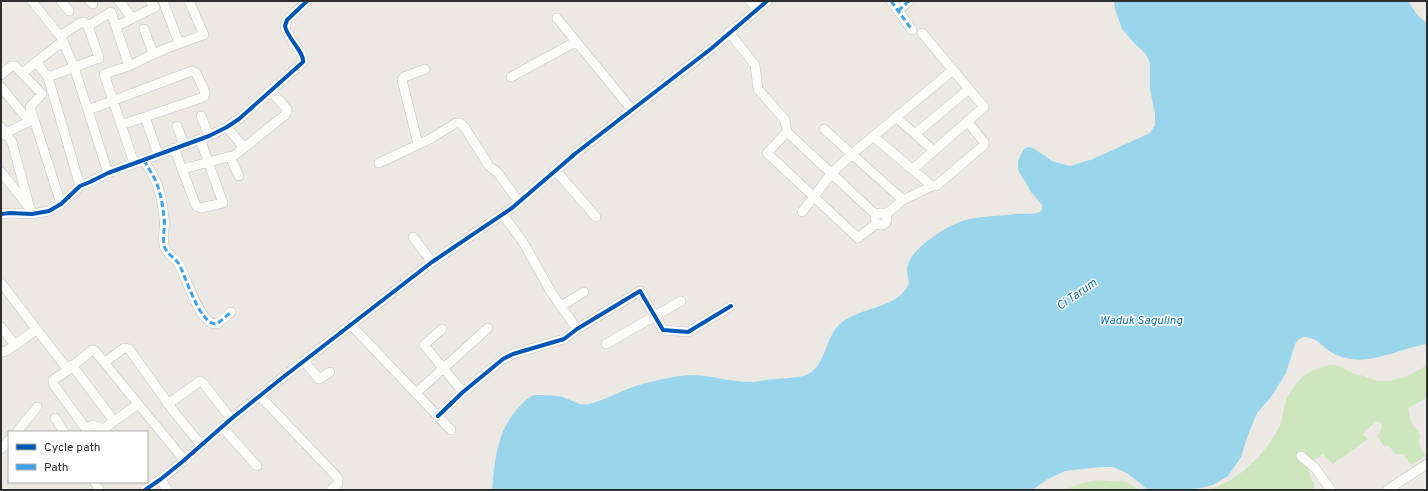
<svg xmlns="http://www.w3.org/2000/svg" width="1428" height="491" viewBox="0 0 1428 491" font-family="Overpass,sans-serif">
<rect width="100%" height="100%" fill="#ece8e4"/>
<path fill="#cee6be" d="M1329,365C1340,364 1344,370 1354,374C1358,375 1362,375 1366,377C1370,378 1374,381 1378,381C1395,383 1413,374 1427,365V398L1408,408L1411,422L1420,435C1418,445 1420,448 1426,456L1411,465L1403,454H1396L1389,446L1383,445L1377,436C1381,431 1383,428 1381,423L1376,421L1363,434L1368,439L1333,464L1323,454L1307,465L1312,480L1314,483V490H1208C1239,480 1266,454 1280,425C1283,418 1283,409 1286,401C1287,396 1290,392 1293,388C1305,372 1310,371 1329,365Z
M1098,480L1126,482L1141,490H1064L1082,483Z"/>
<path fill="#99d6ec" d="M1114,1H1408L1418,16L1427,23V344C1397,349 1370,367 1339,356C1327,352 1323,344 1314,339C1311,338 1307,337 1304,337L1299,339L1295,344L1286,373L1271,397L1257,413L1248,435L1241,457L1228,476L1213,485L1191,490H1148L1127,473L1113,467H1100L1065,471L1048,479L1032,490H492C495,459 497,429 521,405C524,402 529,396 535,395C537,395 552,395 556,396C568,396 577,407 589,404C601,401 614,395 625,390C642,383 673,376 691,375C704,375 716,378 729,380C737,381 746,382 754,382C761,381 768,379 775,379C784,378 794,378 803,376C825,371 824,341 838,326C856,307 889,311 905,290C912,283 907,278 907,270C907,259 920,246 929,240C939,232 957,221 970,219C984,216 1000,216 1015,214C1024,213 1031,215 1040,212L1042,209V205L1031,192L1018,170V160L1024,149L1028,147L1033,148L1052,161L1070,166L1093,159L1150,133L1155,125V114L1150,89V63L1145,53L1134,43L1122,29L1115,9Z"/>
<g fill="none" stroke-linecap="round" stroke-linejoin="round">
<defs>
<path id="minor" d="M32,1L60,36
M61,1L69,11
M90,1L93,4
M119,1L132,18
M163,1L179,43
M750,1L757,9
M891,1L912,30
M898,11L909,1
M557,18L632,110
M121,24L155,7L150,1
M144,29L153,53
M729,32L755,65L758,89L785,120L787,132L876,215
M63,41L74,67L108,173
M36,62L63,41L60,36L80,23L84,22L88,26L111,12L129,66L104,74L134,163
M129,66C154,53 177,43 204,35L189,1
M23,73L36,62L48,77L80,186
M1,75L11,66H15L42,94L30,107L61,204
M48,77L99,58L88,26
M511,77L575,42
M1,87L29,121
M88,110L189,72L192,71L196,73L205,92L204,97L121,125
M201,116L209,136
M145,117L158,154
M896,117L934,151
M177,126L184,145
M1,127L12,142L30,209
M227,127L244,148
M824,129L903,200
M787,132L767,153L858,238L877,223
M915,134L969,89
M2,135L34,119
M873,136L932,186
M418,144L402,80L404,77L425,69
M174,148L196,206L201,208L223,203L200,139
M230,157L239,176
M144,160C148,168 154,176 157,184C161,195 163,207 164,218C166,227 161,239 165,248C168,255 175,258 179,264C186,277 200,326 217,324L231,312
M379,163L430,139L456,123H460L465,128L489,166L498,173L519,202
M183,169L235,155L285,115L287,111V109L270,90
M913,169L984,107L922,33
M556,171L596,217
M1,172L28,206
M802,212L831,174L852,154L953,70
M875 219a6 6 0 1 1 12 0a6 6 0 1 1-12 0Z
M1,214L10,213L32,214L49,211L61,204L80,186L90,182L108,173L209,136L227,127L239,119L303,62C305,53 287,38 285,26L287,20L307,1
M886,214L903,200L932,186H936L984,145V142L967,121
M503,215L523,242L551,292L577,329
M413,237L432,262
M1,283L68,370
M561,306L584,292
M351,325L451,430
M1,327L15,345L37,329
M442,329L424,345L463,392
M606,344L681,301
M1,352L6,351L15,345
M304,361L319,379L330,372
M105,362L124,348L129,349L175,413L201,445
M72,365L114,421
M416,393L488,328
M260,396L338,478V484L331,490
M138,404L105,428H100L93,425L86,429L54,385L53,380L68,370L92,350H94L184,460
M168,404L200,381L204,384L231,419
M438,416L463,392L503,359L513,354L564,339L577,329L640,291L663,330L688,332L731,306
M55,418L64,432
M222,427L257,466
M17,432L37,407
M1,449L9,440
M1301,456L1315,468L1331,490
M161,479L167,490
M95,482L99,490
M145,490L161,479L182,462L231,419L282,378L432,262L512,208L576,153L712,48L767,1
M1387,490L1427,464"/>
</defs>
<use href="#minor" stroke="#c5c4c5" stroke-width="10"/>
<use href="#minor" stroke="#fcfcfb" stroke-width="9"/>
<path stroke="#3ea3eb" stroke-width="3" stroke-dasharray="6 3" stroke-linecap="butt" d="M891,1L912,30
M898,11L909,1
M144,160C148,168 154,176 157,184C161,195 163,207 164,218C166,227 161,239 165,248C168,255 175,258 179,264C186,277 200,326 217,324L231,312"/>
<defs>
<path id="cycleway" d="M1,214L10,213L32,214L49,211L61,204L80,186L90,182L108,173L209,136L227,127L239,119L303,62C305,53 287,38 285,26L287,20L307,1
M438,416L463,392L503,359L513,354L564,339L577,329L640,291L663,330L688,332L731,306
M145,490L161,479L182,462L231,419L282,378L432,262L512,208L576,153L712,48L767,1"/>
</defs>
<use href="#cycleway" stroke="#fff" stroke-width="6"/>
<use href="#cycleway" stroke="#0057b8" stroke-width="4"/>
</g>
<g text-anchor="middle" dominant-baseline="central" stroke-width="3" stroke-linejoin="round" paint-order="stroke">
<g font-size="12" font-style="italic" fill="#0d6fa3" stroke="#fff">
<text transform="translate(1077 295) rotate(-35)">Ci Tarum</text>
<text x="1141" y="321">Waduk Saguling</text>
</g>
</g>
<rect width="1428" height="491" fill="none" stroke="#2e2e2e" stroke-width="4"/>
<rect x="8" y="431" width="140" height="52" fill="#ffffff" stroke="#ababab"/>
<rect x="16" y="444" width="20" height="6" fill="#0057b8" stroke="#ababab"/>
<text x="44" y="451" font-size="12" fill="#2e2e2e">Cycle path</text>
<rect x="16" y="464" width="20" height="6" fill="#3ea3eb" stroke="#ababab"/>
<text x="44" y="471" font-size="12" fill="#2e2e2e">Path</text>
</svg>
